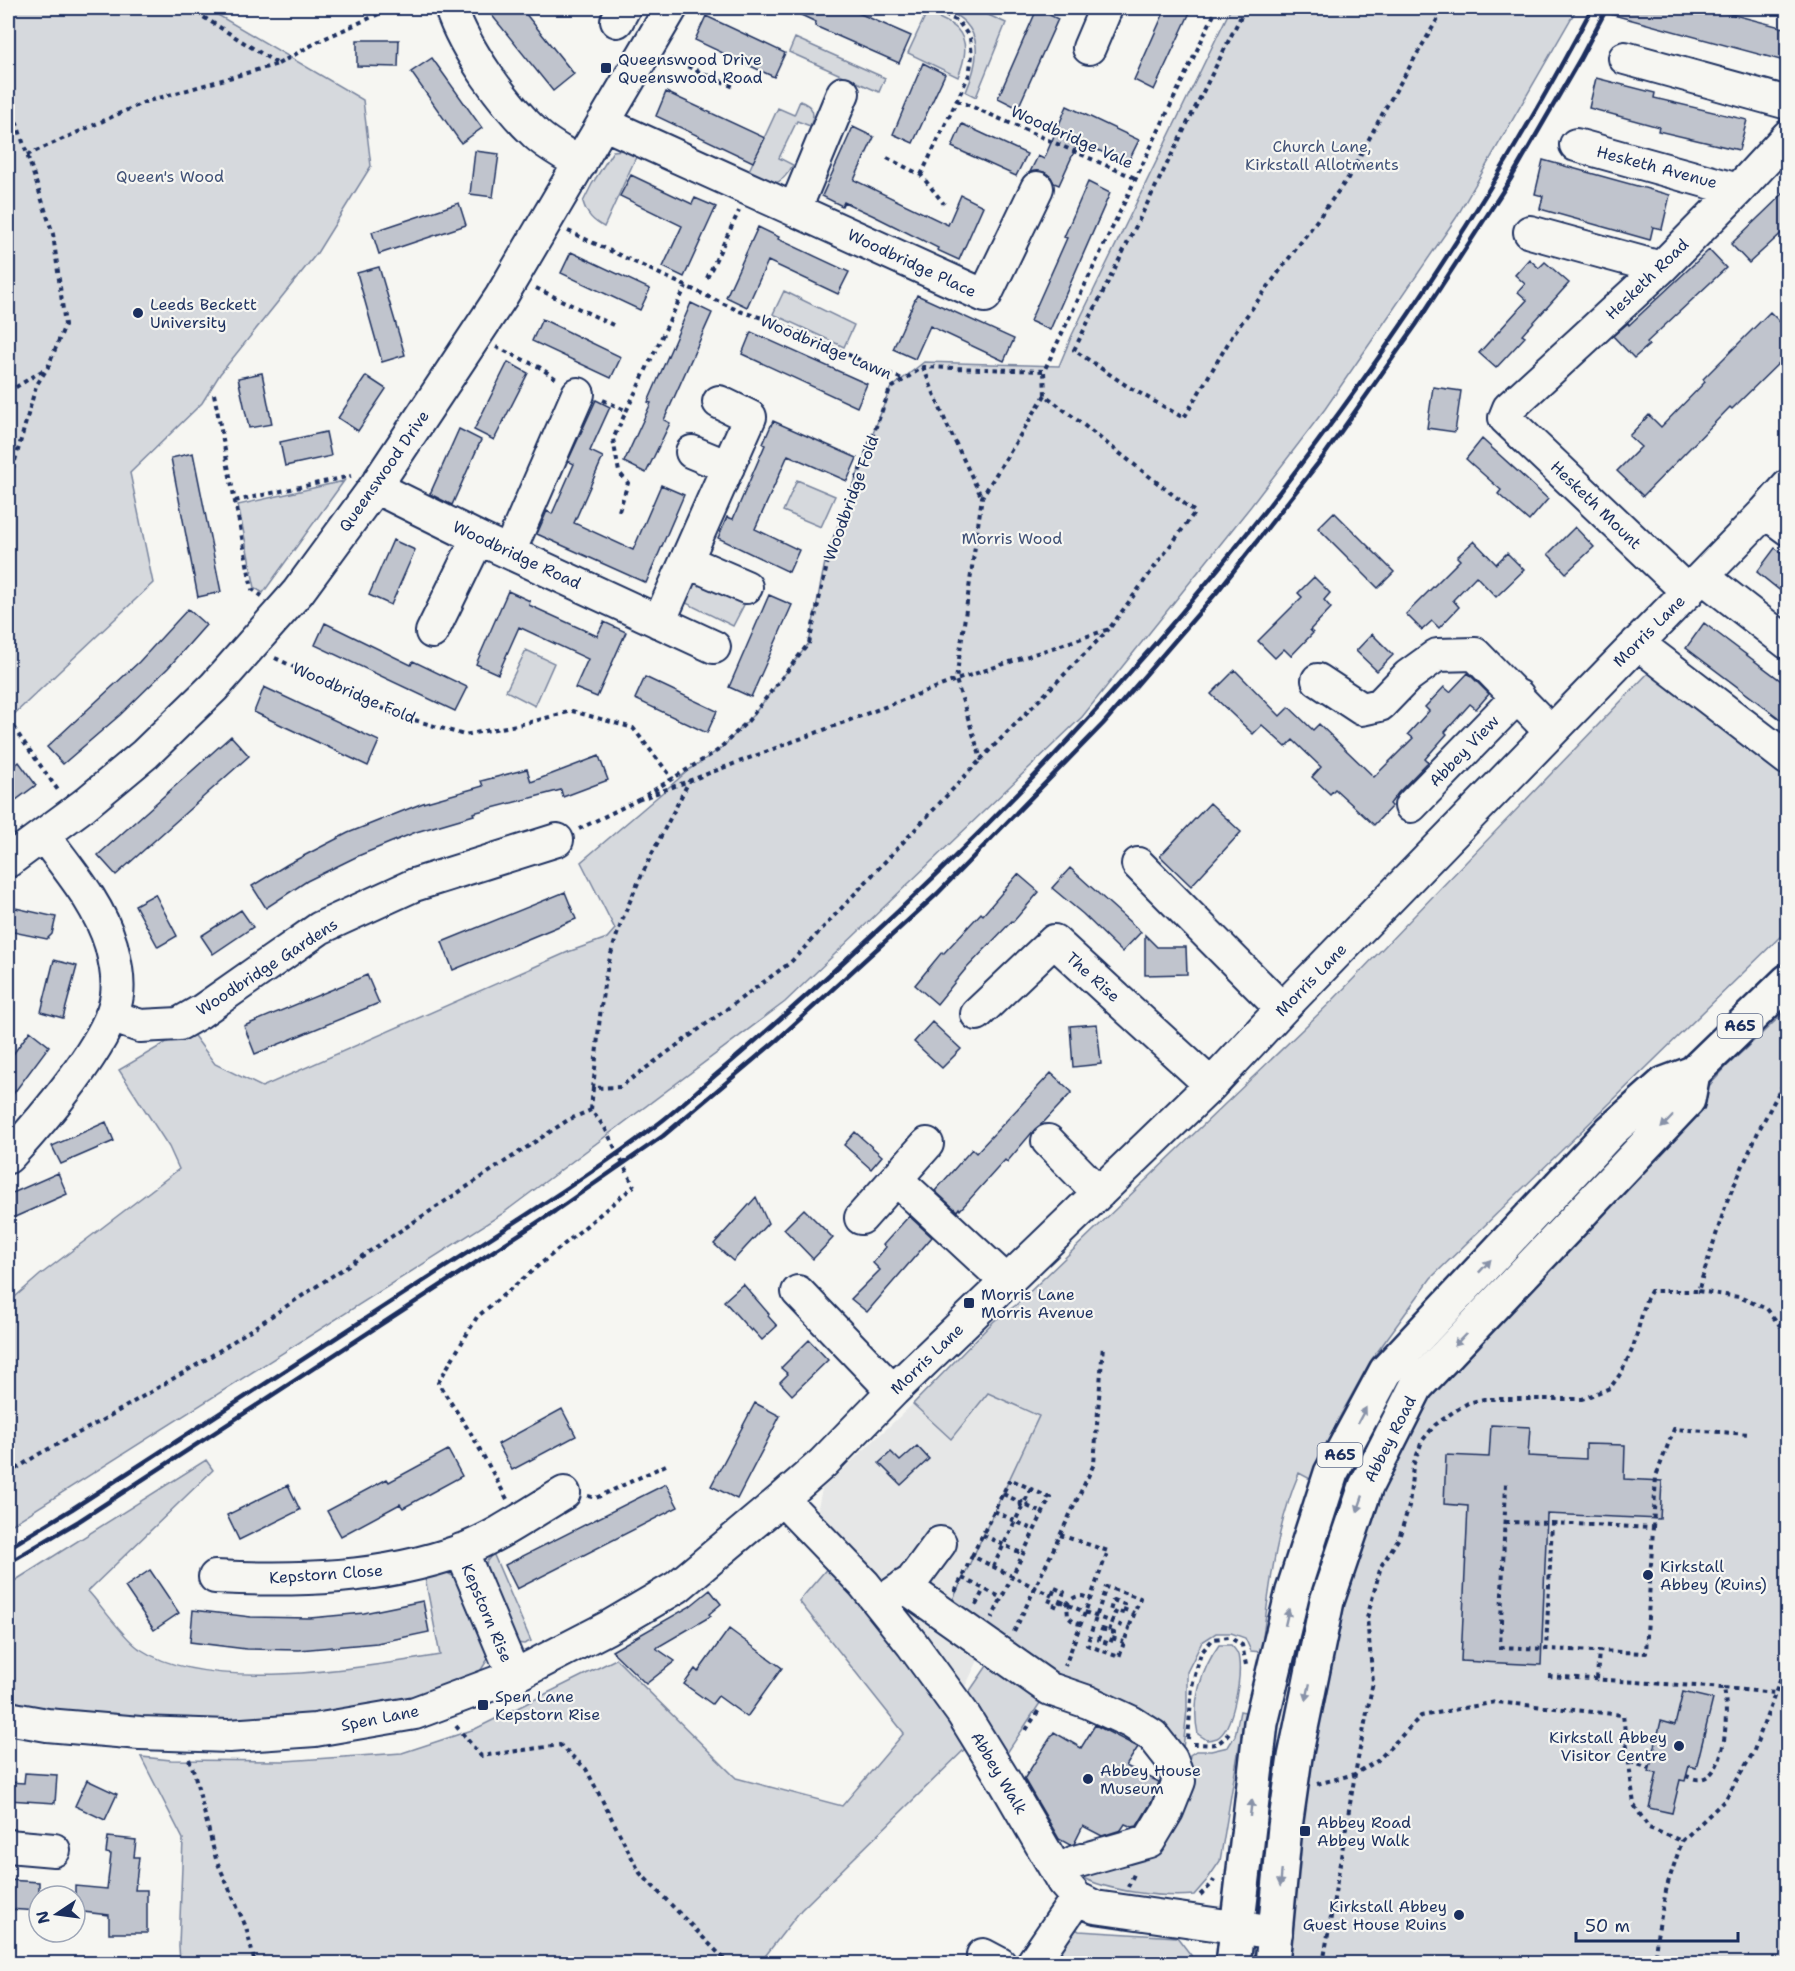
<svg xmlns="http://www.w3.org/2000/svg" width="1795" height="1971" viewBox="0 0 1795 1971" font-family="'Shantell Sans',sans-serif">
<rect width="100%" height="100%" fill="#f6f6f2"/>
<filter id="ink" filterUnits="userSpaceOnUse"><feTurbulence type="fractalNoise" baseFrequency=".0167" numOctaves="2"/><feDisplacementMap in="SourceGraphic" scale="12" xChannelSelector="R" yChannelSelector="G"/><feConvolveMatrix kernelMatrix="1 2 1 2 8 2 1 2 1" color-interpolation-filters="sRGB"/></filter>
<g filter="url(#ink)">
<path fill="#e6e7e7" d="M988,1393L1040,1416L949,1608L990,1636L960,1697L823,1525L818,1507L822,1489L913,1404L951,1439Z"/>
<path fill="#d6d9dd" stroke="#78849e" stroke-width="1.5" d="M8,8H206L363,100L371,166L317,253L220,374L202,403L130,473L153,583L8,720Z
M945,8H973L1006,23L976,97L966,92C981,56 984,26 944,9Z
M1231,8H1577L1456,218L1325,409L1251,506L1082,717L785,1002L502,1214L8,1527V1303L40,1275L179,1169L169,1147L119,1070L189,1029L215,1064L262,1087L568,952L607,938L615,929L581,862L690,769L724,746L754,714L809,643L826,557L890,389L924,362L1059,366L1072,335Z
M927,12C935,17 951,22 957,29C970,43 964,62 958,77L908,53Z
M795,38L885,78L879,92L789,52Z
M800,101C813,106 816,113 810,126L797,121L779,158L793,165C779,190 770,185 746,177L778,108L794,115Z
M624,150L637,155L604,227C593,221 587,215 583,202L592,184L613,151Z
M784,291L854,325L844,347L773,314Z
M797,480L835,496L821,527L783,511Z
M344,481L263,593L255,588L238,505Z
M691,570L748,597L733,626L678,599Z
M526,650L554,663L535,706L506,691Z
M1654,667L1787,771V930L1431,1278L1370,1362L1338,1420L1312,1480L1299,1473C1275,1530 1269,1592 1261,1652L1251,1651L1245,1638L1231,1633H1216L1202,1642L1187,1672V1709L1182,1759L1054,1679L949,1608L1039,1416L988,1393L951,1439L913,1404L994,1321L1016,1305L1333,1000Z
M1787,1010V1963L1281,1964L1314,1712L1341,1581L1422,1391L1634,1169L1727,1066Z
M206,1460L213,1470L88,1591C101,1605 125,1640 140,1649C207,1694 363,1668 440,1655L424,1573L445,1572L459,1579L488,1643V1659L479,1673L469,1681L381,1708L259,1722L125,1720L35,1707L8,1699V1585Z
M493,1553L531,1641L524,1644L516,1643L484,1570L487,1561Z
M830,1565L969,1745L801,1910L759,1964L180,1963L179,1946L183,1839L141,1757L171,1760L285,1761L402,1753L475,1729L616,1659L736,1778L842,1806L904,1733L799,1601Z
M1219,1645H1231C1236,1650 1239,1654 1239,1661C1241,1678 1233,1730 1217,1738C1214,1739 1210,1740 1207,1740L1198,1734C1191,1703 1201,1670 1219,1645Z
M993,1657L1046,1694L1005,1756L963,1701Z
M1240,1711L1245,1712L1220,1861L1207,1880L1194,1895C1161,1898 1107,1891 1079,1876L1134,1858L1185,1784L1190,1755L1196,1751H1211L1228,1747L1235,1736Z
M1052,1915L1079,1931L1177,1937L1197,1963L1021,1964Z"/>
<path fill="#c0c4cd" stroke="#1b2f5e" stroke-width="1.5" d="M486,8H521L574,74L553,91Z
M786,8H847L911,36L899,63L815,26L816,22Z
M1166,8H1192L1154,90L1134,80Z
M1607,8H1708L1788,29V62L1606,13Z
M1037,9L1058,19L1018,108L998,98Z
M706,16L785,53L774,77L695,40Z
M357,40H399L398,67L357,66Z
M432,58L482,128L461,143L411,72Z
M923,63L945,74L913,143L893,134Z
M1596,78L1655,93L1654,98L1747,120L1739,150L1658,131L1659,127L1589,108Z
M666,92L765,138L753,162L656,116Z
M1067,106L1139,140L1127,164L1079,141L1059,185L1054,183L1051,177L1044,172H1030L1038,156L1044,159Z
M962,124L1027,154L1016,176L952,147Z
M853,127L874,137L854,180L948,225L961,195L983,206L959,260L937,250L938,248L874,216L844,202L842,206L822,196Z
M475,151L499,154L493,197L470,194Z
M1543,160L1670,195L1662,229L1653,227L1650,240L1540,209L1543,196L1535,194Z
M631,175L692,204L695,198L716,207L684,277L663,267L682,226L620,196Z
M1088,182L1110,193L1050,330L1030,321L1067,238L1064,237Z
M1788,189V227L1749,263L1731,244Z
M459,203L466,225L379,254L372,232Z
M758,227L779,237L778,239L849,272L838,294L768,261L747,307L726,297Z
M1709,250L1726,268L1647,342L1649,345L1634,358L1613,336L1628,323L1629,325Z
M571,252L650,289L640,310L561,273Z
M1529,259L1539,268L1545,262L1569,283L1522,335L1525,337L1496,368L1479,353L1527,300L1518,292L1525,284L1515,275Z
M379,267L405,355L382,362L357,273Z
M917,295L1014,339L1004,361L930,326L915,359L893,349Z
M691,303L712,313L664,420L670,423L646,473L624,462L651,403L648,402Z
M1770,312L1788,330V354L1732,409L1730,407L1643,496L1617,471L1641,447L1629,436L1649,415L1661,427L1705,382L1703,379Z
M542,319L621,357L611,378L532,341Z
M751,332L867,384L857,407L742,354Z
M508,362L528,373L494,440L474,430Z
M262,373L272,424L249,428L238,378Z
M366,376L386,389L358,431L338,418Z
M1433,387L1461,391L1455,432L1427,428Z
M596,400L610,407L590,451L603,457L574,523L633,550L661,485L684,495L646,583L537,534L547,511L552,514L574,464L568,461Z
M773,421L857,458L847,481L788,455L755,529L799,550L789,572L718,538L727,517L733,519L765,445L763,444Z
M459,429L481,440L452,505L430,494Z
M326,432L331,456L285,466L280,442Z
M1482,439L1548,499L1529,521L1498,494L1501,490L1466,459Z
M193,453L221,592L198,597L171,458Z
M1334,512L1394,572L1378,588L1318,528Z
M1575,527L1594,547L1566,573L1548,554Z
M393,540L415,550L391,605L369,595Z
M1474,541L1496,564L1507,553L1524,570L1496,597L1476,576L1453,600L1459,607L1439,628L1432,621L1422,630L1406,614L1460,560L1457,557Z
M1775,548L1788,557V597L1757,572Z
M1314,577L1330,593L1324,600L1331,608L1310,630L1313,633L1291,656L1284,649L1275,658L1258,641L1302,597L1298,593Z
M508,591L530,601L529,605L597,636L604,622L626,632L597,697L575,688L588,659L519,627L498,674L476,664Z
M769,595L792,605L751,697L729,687Z
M188,609L206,625L168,668L120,715L63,764L47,747L139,662Z
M325,623L411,665L413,661L467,687L455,711L315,645Z
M1704,623L1788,686V725L1686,648Z
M1372,634L1393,655L1377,671L1356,651Z
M1235,670L1280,716L1289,707L1313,730L1319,724L1374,777L1413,738L1408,734L1429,711L1425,707L1444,687L1450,692L1468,673L1489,694L1476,709L1470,704L1445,732L1447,734L1425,759L1428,762L1398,793L1390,804L1392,806L1374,825L1335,789L1330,794L1312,777L1321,767L1293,740L1286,747L1262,725L1253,734L1211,694Z
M645,677L717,711L707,733L635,699Z
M264,687L379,741L368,766L254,712Z
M231,736L249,756L116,875L98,855Z
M599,756L608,780L563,797L561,790L473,813L474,815L416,832L358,856L307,881L266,908L252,886L288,864L348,833L423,803L483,786L481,781L527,769L531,782Z
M19,762L36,785L8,806V771Z
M1210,803L1241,832L1191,886L1160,856Z
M1070,868L1141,932L1122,952L1083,914L1052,888Z
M1018,874L1039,892L1013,922L1012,921L964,971L937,1004L915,985L942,952L943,954L981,913L983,915Z
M565,892L576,919L453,970L442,942Z
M155,894L177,936L158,947L135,905Z
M11,907L56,917L52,934L47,939L8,931Z
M241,910L253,927L213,954L201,936Z
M1145,935L1157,947H1186L1187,974L1145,975Z
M54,960L77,966L63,1018L41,1012Z
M367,975L379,1003L255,1054L244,1026Z
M932,1022L961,1049L942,1068L914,1042Z
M1097,1024L1101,1064L1073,1067L1070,1026Z
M30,1031L49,1046L8,1101V1061Z
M1051,1073L1072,1092L1044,1122L1035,1129L1007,1162L1005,1160L960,1210L959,1208L957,1211L935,1191L972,1149L976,1153Z
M106,1122L114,1141L61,1164L52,1146Z
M855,1132L882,1156L871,1169L844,1145Z
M58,1173L67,1194L8,1220V1195Z
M756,1197L768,1223L733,1261L714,1244Z
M804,1209L833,1238L813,1259L784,1229Z
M909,1216L932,1237L867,1312L851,1299L880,1270L873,1263L886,1247L883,1245Z
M743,1284L769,1314L768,1316L777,1326L762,1340L752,1329L751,1331L724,1301Z
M809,1340L828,1360L792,1395L780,1382L788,1374L781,1368Z
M755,1403L780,1416L737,1499L711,1486Z
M562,1409L576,1436L512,1470L498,1444Z
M1491,1425L1530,1427L1528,1456L1586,1459V1444L1625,1445L1624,1479L1662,1481L1660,1519L1547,1514L1541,1665L1461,1661L1468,1506L1444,1504L1446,1455L1489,1457Z
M917,1446L929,1459L901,1485L879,1463L891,1452L900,1461Z
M448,1450L462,1476L403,1508L400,1504L341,1536L327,1511L387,1479L389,1482Z
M666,1484L678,1507L517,1589L505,1565Z
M288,1485L300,1510L239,1540L227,1515Z
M150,1570L179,1613L154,1630L125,1587Z
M710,1590L721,1604L709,1614L711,1616L656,1648L675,1661L646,1684L612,1651L689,1607Z
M423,1601L429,1632L377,1643L299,1650L246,1649L190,1642L193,1610L251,1617L310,1618L364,1613Z
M729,1629L782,1668L747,1717L718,1696L712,1704L684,1684L695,1669L698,1672Z
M1683,1692L1713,1699L1696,1768L1689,1766L1685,1781L1680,1780L1672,1813L1649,1808L1657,1773L1649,1772L1661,1721L1675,1725Z
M1095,1725L1138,1747L1126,1766L1159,1782L1151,1803L1137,1826L1132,1827L1125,1824L1121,1830L1102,1836L1083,1826L1074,1844L1070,1845L1059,1839L1024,1779L1054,1732L1081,1748Z
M25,1773L57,1775L55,1803L8,1800V1782L24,1783Z
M87,1780L117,1794L105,1820L75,1806Z
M108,1837L136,1840L134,1857H139L135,1890H147V1933H109V1915L75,1911V1886L107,1889L111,1854L106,1853Z
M8,1880L39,1882V1911L8,1909Z"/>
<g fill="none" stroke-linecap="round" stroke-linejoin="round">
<defs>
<path id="minor" d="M451,8C465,50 504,104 537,135C549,146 566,154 580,164
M617,21L624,8
M1089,48L1106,8
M1625,58L1788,103
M603,123L985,296L1037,188
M1576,145L1738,190
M795,209L843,93
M1530,232L1661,268
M692,452L728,467
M375,487L478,538L714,647
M1765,512L1788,529
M509,552L578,394
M686,561L746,587
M1703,577L1788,643
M1688,592L1505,418L1509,408L1661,268L1738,190L1788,136
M659,622L750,417L719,402
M432,632L478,538
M1637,643L1788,759
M1318,680L1362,709L1380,705L1408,676L1437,655L1475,654L1551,732
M1411,806L1518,696
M8,861L84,805L145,754L214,687L298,592L375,487L501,297L671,8
M1138,864L1282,1009
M977,1014L1054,941L1211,1085
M111,1016L140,1026L179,1024L200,1012L320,928L414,885L557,840
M1048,1141L1099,1193
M8,1157C39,1124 112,1040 117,995C119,980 115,960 111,945C99,904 69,870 44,836
M896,1179L1007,1282
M861,1218L927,1144
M798,1292L893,1391
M782,1499L864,1584L912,1644L963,1714L1005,1782L1063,1882L1077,1898L1095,1907L1276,1933
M461,1550L514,1676
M215,1577C297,1581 382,1579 460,1551C497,1537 530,1513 564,1493
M904,1586L1050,1689L1088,1702L1131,1722L1153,1736L1171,1759L1179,1781L1167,1811L1149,1841L1075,1862L1057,1872
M887,1598L912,1581L940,1543
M8,1718L47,1725L140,1733L229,1736L315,1730L415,1713L514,1676L607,1628L677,1587L782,1499L823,1463L893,1391L1211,1085L1282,1009L1765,512L1788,486
M8,1846L54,1850
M983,1955L1000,1964
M1032,1964L1077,1898"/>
<path id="major" d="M1233,1964L1261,1723L1293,1591L1331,1473L1386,1371L1611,1131L1664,1084L1693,1073
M1272,1964L1285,1827L1295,1757L1327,1601L1366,1486L1416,1387L1688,1100L1693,1073L1788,981"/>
</defs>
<use href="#minor" stroke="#1b2f5e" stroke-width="36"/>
<use href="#major" stroke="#1b2f5e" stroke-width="38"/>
<path stroke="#1b2f5e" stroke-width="4" stroke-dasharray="4.5 4.5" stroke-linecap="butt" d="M1245,8L1074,350L1127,386L1184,418L1234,333L1348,178L1385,109L1444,8
M671,59L734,87
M278,64L319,41L392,8
M8,96L53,234L65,325L48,367L36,386L8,486
M957,100L1135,178
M27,155L145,102L278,64L189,8
M887,158L921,175L944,204
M921,175L969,75L972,56L970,38L958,21L929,8
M568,231L739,311L776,322L902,379
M707,278L739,211
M536,288L613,325
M496,347L539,367L558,380
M923,367L947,425L981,496
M8,392L45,369
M214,394L252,589L262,596
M1045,395L982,497L956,680L981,759L1109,629
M603,400L627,411
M235,501L351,476
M619,511L628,483L619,472L613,439L686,286
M275,658L395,714L464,735L527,723L572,711L633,728L673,779
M8,720L60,793
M646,795L717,751L748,721L809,643L831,548L890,389L923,367L1044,371
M638,800L956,680L1109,629L1195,512L1045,395L1044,371L1217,8
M579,829L640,799
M593,1088C597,1052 599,1015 605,979C619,909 658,844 689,781
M591,1110L593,1088L620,1087L791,962L981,759
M1698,1291L1739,1297L1767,1309L1788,1336
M8,1474L39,1454L101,1421L205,1360L568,1120L591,1110L605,1128
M1003,1494L1020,1502
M588,1496L596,1498L666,1465
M507,1499L472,1435L438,1383L477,1317L634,1186
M1020.5 1504a3.5 3.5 0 1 1 7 0a3.5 3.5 0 1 1-7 0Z
M1025,1501L1031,1489
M1027,1506L1043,1513
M994,1511L1034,1530
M1505,1522L1552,1523
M1552,1523L1653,1528L1646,1653L1546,1649Z
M1653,1528L1656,1476L1674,1429L1749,1434
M983,1535L1023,1554
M1060,1535L1108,1551L1065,1666
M972,1556L1010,1479L1050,1498L992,1618
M993,1567L1022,1507
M962,1578L1002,1598
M1055,1588L1064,1592L1058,1607L1049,1603Z
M955,1592L972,1556L1052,1596
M1113,1600L1124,1604L1121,1615L1110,1611Z
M1060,1601C1083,1612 1105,1620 1129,1628L1119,1657L1087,1645L1106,1587L1140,1598L1129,1628
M976,1605L984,1589
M1123,1609L1134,1613
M1081,1624L1075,1623L1068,1617L1067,1604C1073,1596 1082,1593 1090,1600
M1102,1629L1114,1633L1110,1644L1099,1640Z
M1109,1631L1115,1613
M1014,1632L1094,1464L1103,1345
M1112,1638L1124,1642
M1500,1647L1546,1649
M1500,1650L1506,1482
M1548,1676L1724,1688C1728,1708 1728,1776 1700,1779C1696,1780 1690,1777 1686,1776
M1597,1679L1599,1650
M1724,1688L1775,1693
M456,1726L481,1756L560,1745L586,1769L640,1873L729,1964
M1026,1730L1039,1710
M1188,1739L1192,1686L1201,1653L1213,1639L1229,1637L1242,1645L1246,1665
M1193,1744C1216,1744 1216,1749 1232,1729
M189,1759L194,1772L216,1859L246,1927L255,1964
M1630,1762L1650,1768
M1317,1784L1355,1774L1377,1761L1421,1716L1496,1702L1623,1715L1634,1805L1649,1828L1682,1841
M1128,1887L1135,1872
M1200,1895L1212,1884L1214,1880
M1323,1964L1355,1774L1373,1682L1367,1618L1381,1566L1399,1538L1409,1506L1413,1466L1422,1441L1435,1425L1453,1412L1468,1403L1484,1399H1582L1610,1388L1621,1373L1633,1348L1646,1300L1651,1291H1698L1727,1201L1759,1130L1788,1075
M1654,1964L1657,1936L1667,1886L1682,1841L1725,1800L1753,1753L1788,1659"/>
<use href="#minor" stroke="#f6f6f2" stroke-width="32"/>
<use href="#major" stroke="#f6f6f2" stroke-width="33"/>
<path stroke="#1b2f5e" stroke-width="4.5" d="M8,1548L72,1509C190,1432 309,1355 428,1278C504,1229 582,1181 654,1127C672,1114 688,1099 704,1085C754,1043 803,999 851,955C1147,685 1406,363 1592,8
M8,1563L79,1521L555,1211L663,1136L777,1040L937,894L1103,724L1217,592L1323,457L1416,325L1510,180L1580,59L1607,8"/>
<path stroke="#1b2f5e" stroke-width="4" stroke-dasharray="4.5 4.5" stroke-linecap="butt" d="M605,1128L634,1186"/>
</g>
<defs><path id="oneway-solid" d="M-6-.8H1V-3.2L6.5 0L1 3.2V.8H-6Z" transform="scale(1.5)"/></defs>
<g fill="#8892a8">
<use href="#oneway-solid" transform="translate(1667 1122) rotate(134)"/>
<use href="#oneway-solid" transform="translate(1485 1266) rotate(-47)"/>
<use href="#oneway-solid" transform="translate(1460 1340) rotate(134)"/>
<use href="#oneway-solid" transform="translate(1362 1415) rotate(-62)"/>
<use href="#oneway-solid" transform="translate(1360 1504) rotate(109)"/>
<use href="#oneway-solid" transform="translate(1287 1617) rotate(-77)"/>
<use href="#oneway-solid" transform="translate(1308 1692) rotate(102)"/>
<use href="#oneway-solid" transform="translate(1251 1808) rotate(-83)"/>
<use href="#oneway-solid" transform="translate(1281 1878) rotate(95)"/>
</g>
</g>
<g fill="#1b2f5e" stroke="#f6f6f2" stroke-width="2">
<rect x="600" y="62" width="12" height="12" rx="3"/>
<circle cx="138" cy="313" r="6"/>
<rect x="963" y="1297" width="12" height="12" rx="3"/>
<circle cx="1648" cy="1575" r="6"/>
<rect x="477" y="1699" width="12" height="12" rx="3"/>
<circle cx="1679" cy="1746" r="6"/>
<circle cx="1088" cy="1779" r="6"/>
<rect x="1299" y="1825" width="12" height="12" rx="3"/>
<circle cx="1459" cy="1915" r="6"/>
</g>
<g text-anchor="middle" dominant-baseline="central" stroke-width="4.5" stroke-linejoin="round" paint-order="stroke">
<g fill="#f6f6f2" stroke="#5d6b8a" stroke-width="1.5">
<rect x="1717.5" y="1014" width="45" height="24" rx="4.5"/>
<rect x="1317.5" y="1443" width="45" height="24" rx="4.5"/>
</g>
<g font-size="15" font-weight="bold" fill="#1b2f5e">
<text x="1740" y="1026">A65</text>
<text x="1340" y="1455">A65</text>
</g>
<g font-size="16" fill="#1b2f5e" stroke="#f6f6f2" text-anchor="start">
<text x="618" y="59">Queenswood Drive<tspan x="618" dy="18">Queenswood Road</tspan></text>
<text x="150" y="304">Leeds Beckett<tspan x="150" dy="18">University</tspan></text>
<text x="981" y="1294">Morris Lane<tspan x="981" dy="18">Morris Avenue</tspan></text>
<text x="1660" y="1566">Kirkstall<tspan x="1660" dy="18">Abbey (Ruins)</tspan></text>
<text x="495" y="1696">Spen Lane<tspan x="495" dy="18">Kepstorn Rise</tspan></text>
<text x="1667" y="1737" text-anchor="end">Kirkstall Abbey<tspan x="1667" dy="18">Visitor Centre</tspan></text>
<text x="1100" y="1770">Abbey House<tspan x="1100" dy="18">Museum</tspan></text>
<text x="1317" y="1822">Abbey Road<tspan x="1317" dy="18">Abbey Walk</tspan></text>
<text x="1447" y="1906" text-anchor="end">Kirkstall Abbey<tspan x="1447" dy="18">Guest House Ruins</tspan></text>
</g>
<g font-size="16" fill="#1b2f5e" stroke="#f6f6f2">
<text transform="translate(1072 137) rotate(24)">Woodbridge Vale</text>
<text transform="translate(1657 167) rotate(15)">Hesketh Avenue</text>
<text transform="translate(912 263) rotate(25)">Woodbridge Place</text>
<text transform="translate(1647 279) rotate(-44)">Hesketh Road</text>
<text transform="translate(826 347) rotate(23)">Woodbridge Lawn</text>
<text transform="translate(384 471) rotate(-55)">Queenswood Drive</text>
<text transform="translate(851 498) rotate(-70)">Woodbridge Fold</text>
<text transform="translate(1596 505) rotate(44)">Hesketh Mount</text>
<text transform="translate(517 555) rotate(25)">Woodbridge Road</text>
<text transform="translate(1649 631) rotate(-45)">Morris Lane</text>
<text transform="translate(354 693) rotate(23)">Woodbridge Fold</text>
<text transform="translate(1464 751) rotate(-46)">Abbey View</text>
<text transform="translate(267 967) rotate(-33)">Woodbridge Gardens</text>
<text transform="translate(1093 977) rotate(42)">The Rise</text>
<text transform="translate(1311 980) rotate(-46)">Morris Lane</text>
<text transform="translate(927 1359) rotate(-44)">Morris Lane</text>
<text transform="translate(1390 1439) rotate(-63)">Abbey Road</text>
<text transform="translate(326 1574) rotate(-4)">Kepstorn Close</text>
<text transform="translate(487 1613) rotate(67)">Kepstorn Rise</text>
<text transform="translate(380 1718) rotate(-11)">Spen Lane</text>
<text transform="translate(999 1773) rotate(59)">Abbey Walk</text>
</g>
<g font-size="16" fill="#405177" stroke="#f6f6f2">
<text x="1322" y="146">Church Lane,<tspan x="1322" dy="18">Kirkstall Allotments</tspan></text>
<text x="170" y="176">Queen's Wood</text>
<text x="1012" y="538">Morris Wood</text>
</g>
</g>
<rect width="1795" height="1971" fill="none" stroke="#f6f6f2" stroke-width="30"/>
<rect x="15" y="15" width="1765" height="1941" fill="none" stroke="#1b2f5e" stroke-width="2" filter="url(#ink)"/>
<g transform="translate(57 1914) rotate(257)"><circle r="28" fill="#f6f6f2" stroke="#9ea6b7" stroke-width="1.5"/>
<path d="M0-4.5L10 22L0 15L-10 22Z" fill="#1b2f5e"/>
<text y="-9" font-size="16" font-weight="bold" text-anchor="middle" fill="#1b2f5e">N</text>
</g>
<path d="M1576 1932v9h162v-9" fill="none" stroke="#1b2f5e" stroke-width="3"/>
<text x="1585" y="1932" font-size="18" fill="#1b2f5e" stroke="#f6f6f2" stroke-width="4.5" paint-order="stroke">50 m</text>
</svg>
